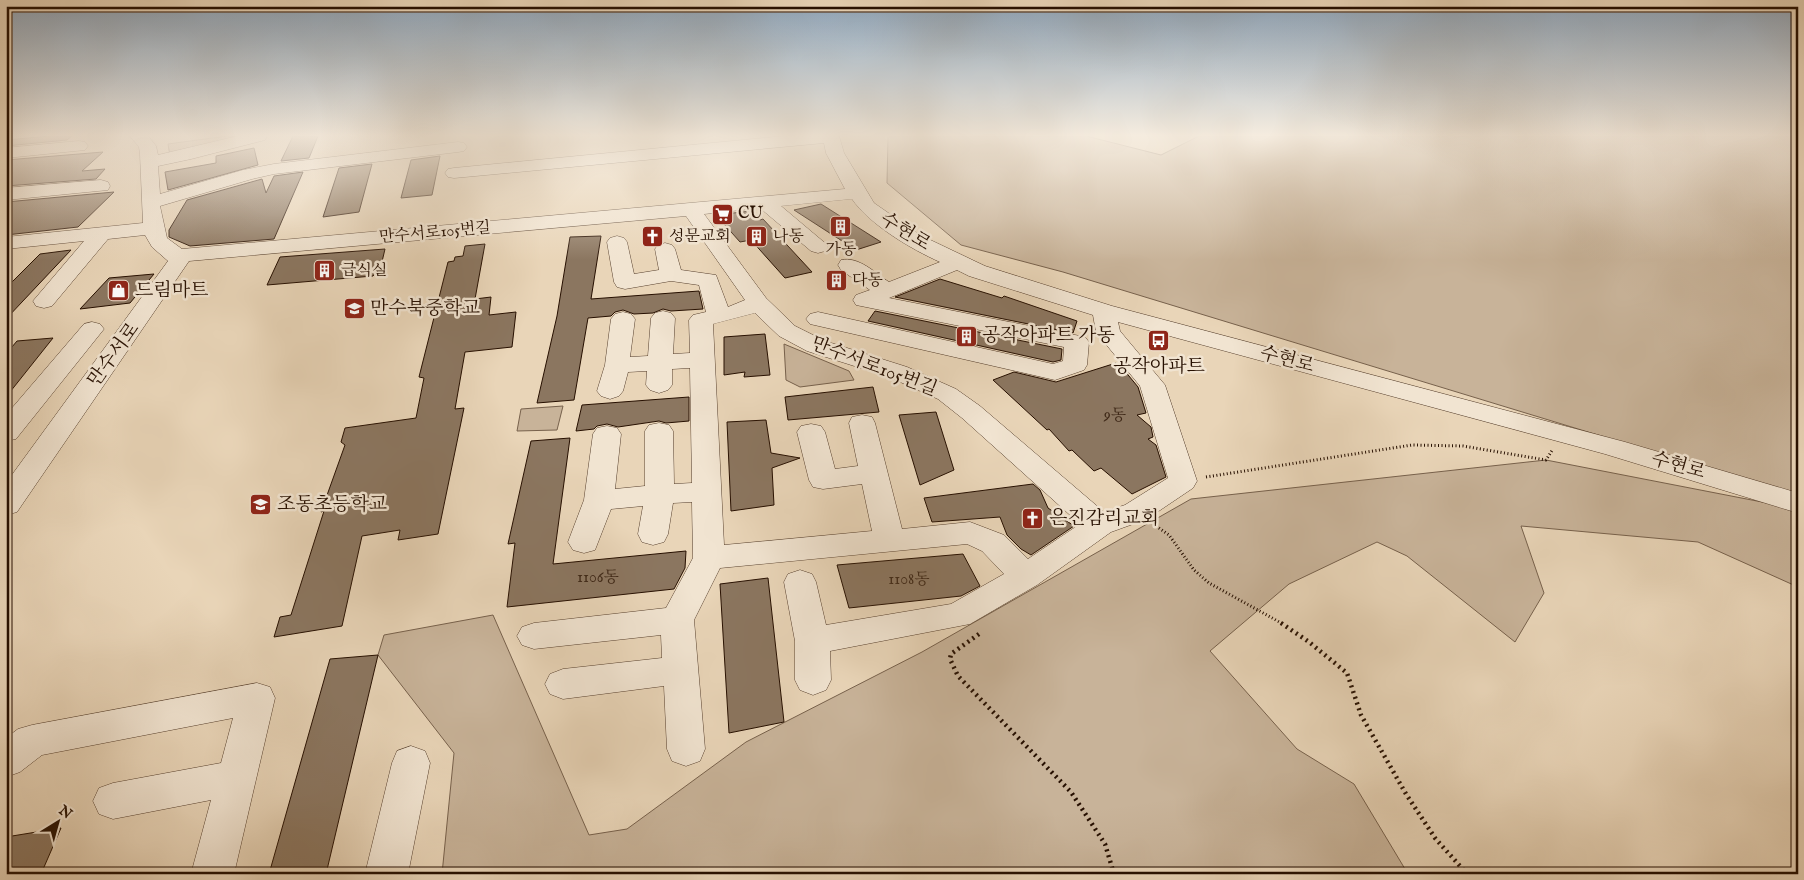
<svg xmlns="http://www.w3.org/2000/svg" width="1804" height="880" viewBox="0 0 1804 880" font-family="'IM FELL English','Noto Serif KR',serif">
<rect width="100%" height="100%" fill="#e9d5b8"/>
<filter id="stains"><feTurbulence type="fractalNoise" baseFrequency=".004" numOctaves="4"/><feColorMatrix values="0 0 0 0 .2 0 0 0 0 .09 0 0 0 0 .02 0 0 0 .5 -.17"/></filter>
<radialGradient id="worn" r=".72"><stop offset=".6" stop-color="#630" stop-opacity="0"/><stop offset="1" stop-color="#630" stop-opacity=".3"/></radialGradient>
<path fill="#c8b399" stroke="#77614c" d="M227,136H248L170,156L168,144Z
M888,136H1086L1161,155L1199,136H1798V496L1063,272L961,245L887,183Z
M784,344L849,371L854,380L800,387L786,380Z
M563,406L557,430L517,431L521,409Z
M1546,460L1798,509V587L1698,542L1521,526L1544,593L1515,642L1407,556L1377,542L1289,584L1210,651L1297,749L1354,784L1408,874H442L454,753L378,655L384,635L493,615L589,835L627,829L746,742L922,652L1191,499Z"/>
<path fill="#8b7660" stroke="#260f00" d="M50,136H72L67,140L6,146V140Z
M293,136H318L309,158L281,161Z
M254,148L258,165L168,190L165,172L216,163V156Z
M103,152L82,171L105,169L96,179L6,186V160Z
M440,156L432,195L401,198L411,160Z
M372,164L359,212L323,217L339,168Z
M303,172L274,239L190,246L169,237V230L187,200L262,179L266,193L274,176Z
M114,192L78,227L6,235V202Z
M821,204L881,242L856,250L794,210Z
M751,211L760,220L763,219L812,272L785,278L751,240L740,242L716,215Z
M601,236L591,299L699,291L703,309L671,311L663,309L653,313L634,314L623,310L615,312L611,316L588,318L574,400L537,403L557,316L570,237Z
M485,244L475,299L491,297L489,315L516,312L512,347L465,352L455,409L464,408L438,534L398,540L400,530L362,536L342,626L274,637L280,617L291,615L324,511L321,512L345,445L341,442L345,428L416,418L424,378L419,377L448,262L454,261L455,257L463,256L465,246Z
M385,249L381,266L373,276L267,285L280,257Z
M71,250L6,319V288L40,254Z
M154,274L130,303L80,309L109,278Z
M940,279L1002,298L1004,296L1077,321L1073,333L895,297Z
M875,311L1062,349L1061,360L1053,362L868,321Z
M765,334L770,375L744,377L745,372L724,375V337Z
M53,338L6,397V354L17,341Z
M1116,363L1124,370L1138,387L1146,413L1137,415L1151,427L1153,437L1148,439L1156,445L1166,477L1132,494L1101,468L1094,471L1072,450L1069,451L1049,429L1047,430L993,380L1014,372L1056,382Z
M873,387L879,412L788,420L785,397Z
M689,397V421L666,423L659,421L618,427L607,424L597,426L594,429L576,431L582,405Z
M936,412L954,470L920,485L899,415Z
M766,420L771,453L800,458L772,468L774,505L731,511L727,422Z
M570,438L553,564L686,551L685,568L674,589L507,607L515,543L508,544L531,441Z
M1033,484L1040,490L1048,508L1074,526L1031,555L1021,549L1007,535L1000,517L932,522L924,498Z
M963,554L980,586L961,596L849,608L837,565Z
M768,578L784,722L729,733L720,584Z
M378,655L326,874H269L330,659Z
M61,828L41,874H6V837Z"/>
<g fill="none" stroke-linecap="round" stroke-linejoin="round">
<defs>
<path id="minor" d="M130,136H148L156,146L158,155L238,136H267L265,140L191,159L158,166L160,194L243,170L274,164L458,142L464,143L467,147L464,151L458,152L274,174L252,179L160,206L167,238L182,249L845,189L826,153L824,143L454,178L448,177L445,173L448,169L454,168L784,136H839L844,153L874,203L920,235L985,266L1112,306L1625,442L1798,493V513L1605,454L1118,322L1120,331L1165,385L1197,481L1193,488L1147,519L1111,532L1037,585L970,624L830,651L831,680L826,690L813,695L800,690L795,680V641L784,582L788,574L800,570L812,574L816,582L826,625L951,604L1004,574L982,551L967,544L720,568L694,620L705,749L700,761L686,766L672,761L667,749L664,686L563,699L550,694L545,684L550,674L563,669L662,658L661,635L534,649L522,645L517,636L522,627L534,623L666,608L693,558L692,502L673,503L668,534L664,542L653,545L642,542L638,534L643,506L611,509L595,550L584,553L573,550L568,542L584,500L593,434L597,428L607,426L617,428L621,434L615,489L645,486V431L649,425L659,423L669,425L673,431L674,484L692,483L690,368L672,369V385L668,390L659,393L650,390L646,385L647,371L628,372L623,391L619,396L610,399L601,396L597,391L605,365L611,319L615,314L623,312L631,314L635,319L630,357L648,356L651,318L655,313L663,311L671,313L675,318L673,354L690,353L689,320L693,315L706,312L699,285L671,281L625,289L617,287L614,282L607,242L610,238L617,236L624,238L627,242L634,274L659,270L655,249L658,245L665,243L672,245L675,249L681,270L716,275L728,307L745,300L686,216L189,261L17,512L6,515V483L168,261L152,247L145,235L108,239L52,306L44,308L36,306L33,301L84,241L6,249V237L143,223L140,154L139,147ZM852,199C870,225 911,249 940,262L889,282C875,273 859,256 841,260L838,265L841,270L870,290L856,295L853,300L856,305L1064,347L1063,361L1053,364L818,312L810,314L806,319L810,324L1055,380L1084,370L1087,365L1089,342L1085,337L889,298L957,270L969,276L1093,315L1096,332L1140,386L1168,478L1125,505L1104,512L980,406L956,389L907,367L825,341L795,326L766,298L704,214L760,208L811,251L818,253L825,251L828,247L825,243L781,206ZM755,313L779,336L807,351L889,377L938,399L962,418L1080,524L1028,559L1004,535L970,522L902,529L875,423L872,417L862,415L852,417L849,423L858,466L835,469L825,432L821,426L811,424L801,426L797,432L809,480L813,487L823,489L862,484L872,531L724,545L713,324Z
M79,141L85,142L88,146L85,150L6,158V148Z
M101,180L108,182L110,186L108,190L6,200V188Z
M92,322L100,324L104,329L16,439L6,441V415L84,324Z
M257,683L270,687L275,698L234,874H191L211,800L113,819L99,814L93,801L99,788L113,783L221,763L233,718L42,755L20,772L6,777V738L18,729L32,725Z
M411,746L425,751L430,763L408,874H365L392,763L397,751Z"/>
</defs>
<use href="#minor" stroke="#57402e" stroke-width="1"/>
<path stroke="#260f00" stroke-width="3" stroke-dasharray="1 2.5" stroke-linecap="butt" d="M1206,477L1412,445L1463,446L1546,460L1553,449
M1156,526L1169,535L1194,570L1209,583L1283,624"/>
<path stroke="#260f00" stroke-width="4.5" stroke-dasharray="2 4" stroke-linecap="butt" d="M1281,623L1309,642L1347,673L1361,715L1406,794L1435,838L1467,874
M979,634L951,654L950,659L958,676L1071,792L1105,844L1114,874"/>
<use href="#minor" fill="#f1e4d1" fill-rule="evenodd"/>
</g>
<linearGradient id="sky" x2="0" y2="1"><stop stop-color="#8ea6bc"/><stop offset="0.52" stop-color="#f5ecdf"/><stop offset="1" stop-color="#f5ecdf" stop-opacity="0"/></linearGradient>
<rect width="1804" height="260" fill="url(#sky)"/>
<defs>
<symbol id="supermarket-square" viewBox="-11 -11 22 22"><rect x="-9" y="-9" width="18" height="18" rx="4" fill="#8f2418" stroke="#f1e4d1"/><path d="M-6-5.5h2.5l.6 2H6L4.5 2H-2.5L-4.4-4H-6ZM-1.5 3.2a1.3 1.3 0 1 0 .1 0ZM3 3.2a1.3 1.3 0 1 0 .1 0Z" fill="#fff"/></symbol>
<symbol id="building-square" viewBox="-11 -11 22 22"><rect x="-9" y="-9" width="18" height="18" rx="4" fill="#8f2418" stroke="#f1e4d1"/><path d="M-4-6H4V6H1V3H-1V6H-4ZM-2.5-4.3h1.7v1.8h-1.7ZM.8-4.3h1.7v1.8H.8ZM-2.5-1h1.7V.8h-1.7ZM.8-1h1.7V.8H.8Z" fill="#fff"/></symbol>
<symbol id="church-square" viewBox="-11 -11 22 22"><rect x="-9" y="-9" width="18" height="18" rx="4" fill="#8f2418" stroke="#f1e4d1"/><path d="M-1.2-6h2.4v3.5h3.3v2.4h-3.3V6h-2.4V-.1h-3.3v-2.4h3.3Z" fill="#fff"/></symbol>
<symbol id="shop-square" viewBox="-11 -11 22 22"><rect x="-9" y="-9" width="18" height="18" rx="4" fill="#8f2418" stroke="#f1e4d1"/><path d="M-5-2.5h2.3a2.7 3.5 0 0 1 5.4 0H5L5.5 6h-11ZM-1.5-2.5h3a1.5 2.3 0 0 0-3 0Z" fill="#fff"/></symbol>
<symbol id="school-square" viewBox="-11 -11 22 22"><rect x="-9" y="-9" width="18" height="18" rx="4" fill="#8f2418" stroke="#f1e4d1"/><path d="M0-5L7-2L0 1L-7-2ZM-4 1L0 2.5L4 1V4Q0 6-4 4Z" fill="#fff"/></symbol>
<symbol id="bus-square" viewBox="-11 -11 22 22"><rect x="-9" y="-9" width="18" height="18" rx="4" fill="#8f2418" stroke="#f1e4d1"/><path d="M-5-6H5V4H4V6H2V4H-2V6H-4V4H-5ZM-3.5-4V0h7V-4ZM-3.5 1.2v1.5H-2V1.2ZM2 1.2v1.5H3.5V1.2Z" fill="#fff"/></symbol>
</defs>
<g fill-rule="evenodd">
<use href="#supermarket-square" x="710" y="202" width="25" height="25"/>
<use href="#building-square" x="828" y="214" width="25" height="25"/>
<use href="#church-square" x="640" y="224" width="25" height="25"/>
<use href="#building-square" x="744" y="224" width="25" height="25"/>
<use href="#building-square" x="312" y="258" width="25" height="25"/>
<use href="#building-square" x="824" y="268" width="25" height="25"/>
<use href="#shop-square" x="106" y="278" width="25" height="25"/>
<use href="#school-square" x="342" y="296" width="25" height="25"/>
<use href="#building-square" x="954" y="324" width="25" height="25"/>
<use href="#bus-square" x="1146" y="328" width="25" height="25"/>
<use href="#school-square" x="248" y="492" width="25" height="25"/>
<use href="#church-square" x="1020" y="506" width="25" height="25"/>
</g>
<g text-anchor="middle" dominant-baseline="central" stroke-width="5" stroke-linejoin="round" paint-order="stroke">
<g font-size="16" fill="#260f00" stroke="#f1e4d1" text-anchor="start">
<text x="738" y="214">CU</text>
<text x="669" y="237">성문교회</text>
<text x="773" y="237">나동</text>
<text x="841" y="250" text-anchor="middle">가동</text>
<text x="341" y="271">급식실</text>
<text x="852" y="281">다동</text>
</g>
<g font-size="16" fill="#260f00" stroke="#f1e4d1">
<text transform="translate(435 233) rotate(-5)">만수서로105번길</text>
</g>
<g font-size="16" fill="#3f2918">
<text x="1115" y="416">9동</text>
<text x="598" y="578">1106동</text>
<text x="909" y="580">1108동</text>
</g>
<g font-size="19" fill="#260f00" stroke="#f1e4d1">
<text transform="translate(905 232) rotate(32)">수현로</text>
<text transform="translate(114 355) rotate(-54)">만수서로</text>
<text transform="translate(1287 360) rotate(15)">수현로</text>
<text transform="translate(874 367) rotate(21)">만수서로105번길</text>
<text transform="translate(1678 466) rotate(16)">수현로</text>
</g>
<g font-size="19" fill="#260f00" stroke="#f1e4d1" text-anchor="start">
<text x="135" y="291">드림마트</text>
<text x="370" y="309">만수북중학교</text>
<text x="982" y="336">공작아파트 가동</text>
<text x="1159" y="367" text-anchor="middle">공작아파트</text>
<text x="277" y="505">조동초등학교</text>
<text x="1049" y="519">은진감리교회</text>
</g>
</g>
<rect width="1804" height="880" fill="none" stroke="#e9d5b8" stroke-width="25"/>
<rect x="8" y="8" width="1789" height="865" fill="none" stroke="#260f00" stroke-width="2.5"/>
<rect x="12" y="12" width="1779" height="855" fill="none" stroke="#260f00"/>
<g transform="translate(58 822) rotate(37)" stroke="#f1e4d1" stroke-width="4" paint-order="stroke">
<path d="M0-4L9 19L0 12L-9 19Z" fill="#260f00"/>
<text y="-8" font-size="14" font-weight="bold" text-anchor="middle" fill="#260f00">N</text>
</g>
<rect width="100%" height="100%" filter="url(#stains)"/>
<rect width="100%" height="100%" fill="url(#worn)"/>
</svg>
